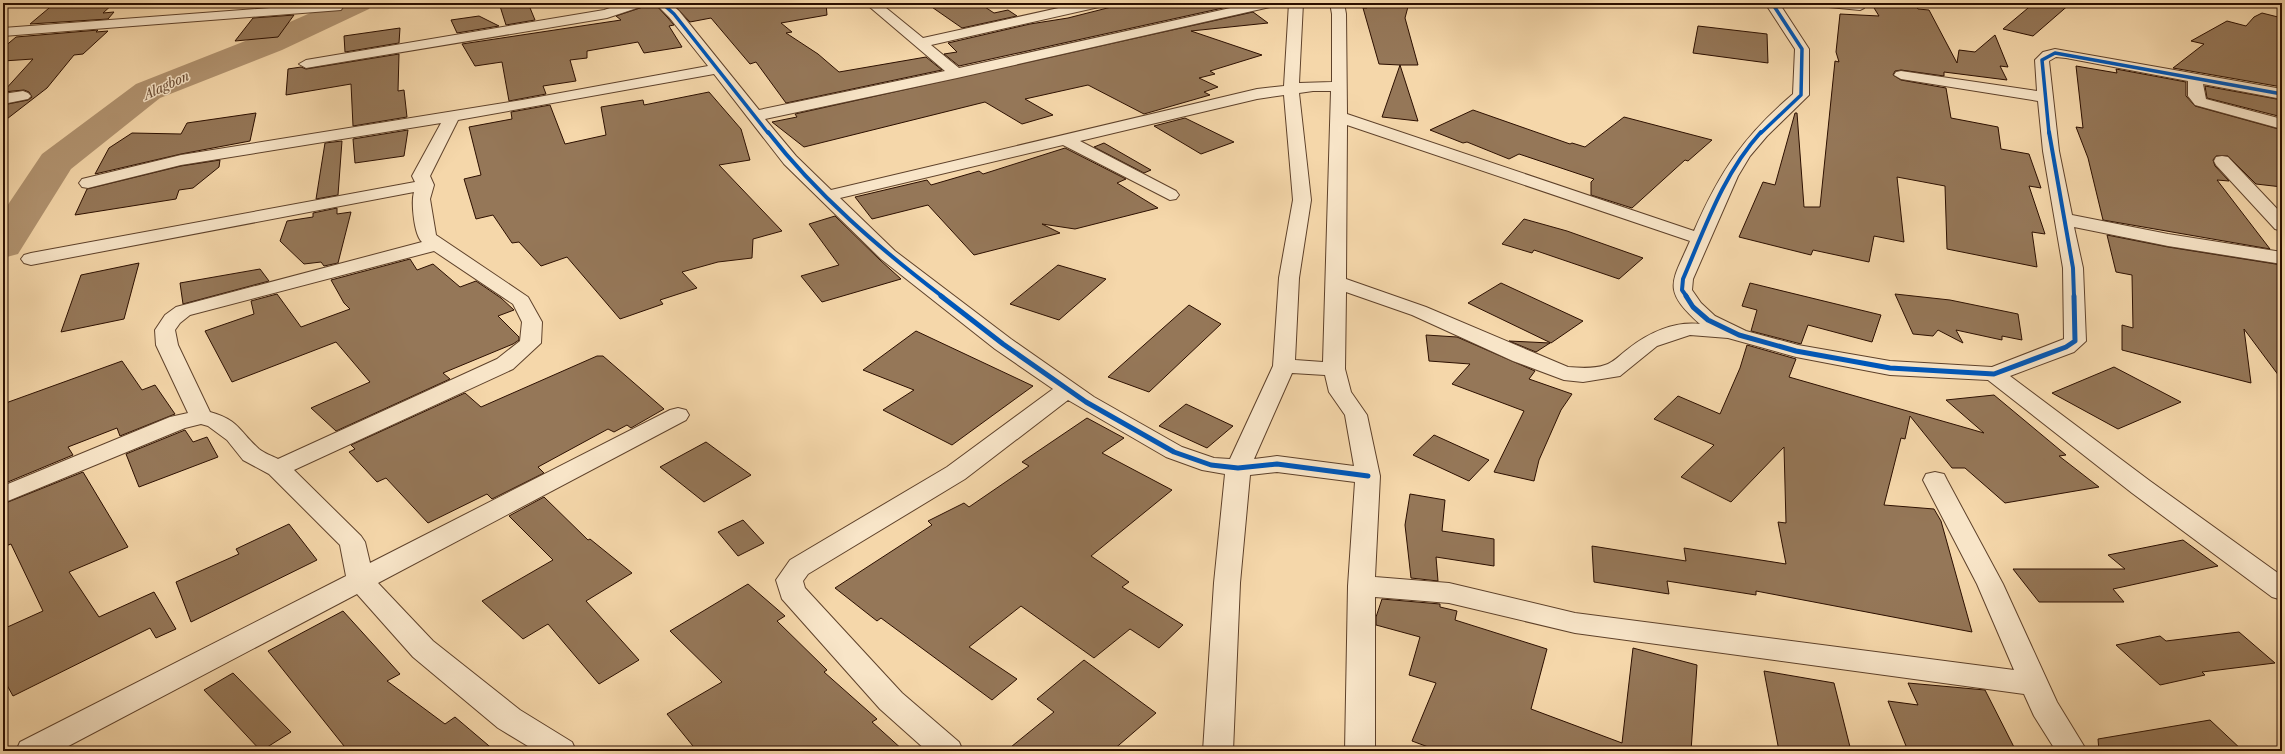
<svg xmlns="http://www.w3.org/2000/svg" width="2285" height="754" viewBox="0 0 2285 754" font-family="'Libre Caslon Text',serif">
<rect width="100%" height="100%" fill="#f5d7aa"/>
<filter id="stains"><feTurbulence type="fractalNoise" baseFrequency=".005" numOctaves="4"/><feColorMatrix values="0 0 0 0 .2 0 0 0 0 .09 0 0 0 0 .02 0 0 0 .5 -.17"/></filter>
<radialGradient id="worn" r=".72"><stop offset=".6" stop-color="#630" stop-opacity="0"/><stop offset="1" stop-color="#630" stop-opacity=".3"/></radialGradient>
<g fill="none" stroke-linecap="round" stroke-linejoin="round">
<path fill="#b19370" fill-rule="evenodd" d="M333,3H373L369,9L282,50L160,98L71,169L18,254L3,258V212L42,154L136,84L258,36Z"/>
</g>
<path fill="#957758" stroke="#2c0f00" d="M55,3H114L103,13L114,12L108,19L30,24Z
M265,3H302L262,7Z
M499,3H528L535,20L506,25Z
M646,3H654L668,18L674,25L669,26L682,47L644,53L638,42L587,51V58L570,60L576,81L543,86L546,94L509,101L502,62L475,66L462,44L621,20L616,16L643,7Z
M672,3H826L827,15L781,23L792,32L786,33L818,54L839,72L926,57L942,70L786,103L756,62L750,64L711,18L690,22Z
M926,3H979L994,13L1008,10L1017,16L962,28Z
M1127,3L1241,4L959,66L944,54L957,52L948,43L1030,24L1068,18Z
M1366,3H1409L1405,18L1418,65H1400L1418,121L1382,117L1400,65L1379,64L1363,8H1367Z
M1871,3H1914L1918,9L1929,10L1957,63L1959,50L1975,52L1995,35L2008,67L2000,66L2007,80L1944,72V76L1901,70L1895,71L1893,75L1901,80L1946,88L1951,118L1998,127L2001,149L2029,154L2041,188L2029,186L2045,234L2032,232L2037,267L1947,249L1945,186L1897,177L1904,242L1874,236L1869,262L1813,250L1811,255L1739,237L1763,182L1775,185L1795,113H1797L1804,207H1820L1835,61L1839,62L1836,52L1840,14L1879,16Z
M2034,3H2071L2033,36L2003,29Z
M1253,12L1268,23L1191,31L1262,55L1210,71L1215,74L1199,78L1218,87L1204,92L1210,95L1144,114L1088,85L1025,99L1053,115L1022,124L985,102L804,147L772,122L797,117L795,114Z
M2262,13L2282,18V87L2173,68L2204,44L2191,41L2227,21L2246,26L2254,17Z
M294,15L278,37L235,41L253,18Z
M479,16L499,26L457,33L451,20Z
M1698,26L1767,34L1768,63L1693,53Z
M400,28L399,43L345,52L344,36Z
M98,30L96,32L108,31L83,54L74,55L47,88L3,122V105L28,100L32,97L29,92L24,90L3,92L33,59L3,61V48L16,37Z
M399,54L398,91L404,90L407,117L353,126L351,84L286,95L288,69L301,67L306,69Z
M2076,66L2117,73L2116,69L2186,82V96L2195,106L2282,130V187L2256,184L2228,156H2216L2213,160L2215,166L2229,181L2217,180L2270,249L2103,220L2088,158L2076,127L2083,128Z
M2205,86L2282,100V117L2207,98Z
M709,92L741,129L750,160L719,165L782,231L753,239L752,258L718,262L682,272L697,288L660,300L663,304L620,319L567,257L541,266L519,242L512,243L493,215L476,219L464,179L481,175L469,127L512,119L511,112L550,105L565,144L606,135L601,107L643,100L644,105Z
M1473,110L1570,144L1572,143L1585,147L1624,117L1712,140L1688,161L1685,160L1632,208L1591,195V182L1594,179L1519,154L1509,159L1467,142L1463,143L1430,130Z
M256,113L250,141L181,154L95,174L109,148L132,133L181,134L187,123Z
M1185,118L1234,142L1201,154L1154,126Z
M408,130L404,156L355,163L353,139Z
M342,141L338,195L316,199L325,143Z
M1104,143L1151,170L1144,173L1094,147Z
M1065,148L1126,179L1117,183L1158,208L1075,229L1042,224L1060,233L974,255L928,205L872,219L855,197L927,180L931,185L979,171L983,174Z
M220,160L219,167L193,188L179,190L176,199L75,215L87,189L181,166Z
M337,208V214L351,212L338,263L324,266L321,262L304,264L280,241L287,221L313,217V213Z
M835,216L880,260L901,279L822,302L801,276L839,265L809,224Z
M1524,219L1567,231L1643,258L1619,279L1534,250L1532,253L1502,244Z
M2107,235L2168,247L2282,265V380L2244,329L2251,383L2122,350V325L2133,328L2132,275L2116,272Z
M410,259L417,270L433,264L460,287L476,281L501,298L514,310L498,316L519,337V340L513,344L443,373L450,379L336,431L311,408L370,382L336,342L232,382L205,331L254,314L251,301L277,294L301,327L350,309L344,303L331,280Z
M139,263L124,319L61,332L81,275Z
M1058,265L1106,279L1059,320L1010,304Z
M260,269L269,281L183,304L180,283Z
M1501,283L1583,321L1551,343L1468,303Z
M1750,283L1881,315L1872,342L1808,325L1801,344L1751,331L1757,310L1742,306Z
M1895,294L1950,300L2018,314L2022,340L2002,336V340L1956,330L1963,343L1938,330L1933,336L1913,334Z
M1189,305L1221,324L1149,392L1108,377Z
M916,331L1033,386L952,445L883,410L914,390L863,370Z
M1426,335L1457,337L1535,371L1529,379L1572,394L1561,410L1539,460L1534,481L1494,472L1524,411L1452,384L1470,364L1429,361Z
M1509,341L1550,343L1536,352Z
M1747,345L1796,359L1789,377L1984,433L1946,400L1994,395L2066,455L2059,456L2099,487L2005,503L1965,468H1952L1910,416L1905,439L1901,438L1884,505L1934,509L1941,521L1972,632L1756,591V595L1667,581L1669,594L1594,582L1592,546L1686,561L1684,548L1786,564L1778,522L1786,523L1784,447L1731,502L1681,477L1714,445L1654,419L1678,396L1720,414L1740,368Z
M597,356H603L664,409L631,428L627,425L614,432L608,429L538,467L544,473L492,499L487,494L428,523L386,478L377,482L349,452L355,449L351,445L465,393L481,407Z
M122,361L142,390L155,385L175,414L120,436L117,428L68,447L73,455L3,484V404Z
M2114,367L2181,402L2118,429L2052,393Z
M1186,404L1233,426L1207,448L1159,426Z
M1087,418L1124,438L1102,453L1172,490L1091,556L1129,582L1122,587L1183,625L1159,648L1130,629L1094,658L1021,606L969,647L1017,679L992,700L881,618L877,621L835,588L932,525L928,521L964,503L969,507L1029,466L1022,462Z
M185,430L193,442L207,437L218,457L139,487L126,454Z
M1434,435L1489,460L1469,481L1413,455Z
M706,442L751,475L704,502L660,467Z
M83,472L128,547L69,572L99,617L154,592L176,629L156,638L150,628L13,696L3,678V629L43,611L11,544L3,547V504Z
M1410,494L1445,500L1442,531L1494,539V566L1436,557L1438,581L1411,578L1405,525Z
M544,497L588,540L590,539L632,573L586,601L639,660L599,684L548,624L523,639L482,601L553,560L509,516Z
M743,520L764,543L738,556L718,532Z
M289,524L317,560L191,622L176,582L239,554L236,549Z
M2183,540L2218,566L2113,589L2124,602H2039L2013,569H2125L2108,555Z
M748,584L785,616L777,621L827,670L824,672L877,719L872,722L904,751H697L667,714L722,682L670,631Z
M1382,599L1440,604V607L1457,611L1455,620L1547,649L1531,709L1622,743L1633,648L1697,665L1691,751H1439L1412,741L1436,683L1409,675L1420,637L1376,625V617Z
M343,611L400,674L387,681L445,724L455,717L495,751H348L268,651Z
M2239,632L2275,663L2202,672L2205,675L2160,685L2116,645L2160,636L2166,641Z
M1084,660L1156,713L1112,751H1006L1054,712L1037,699Z
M1764,671L1834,683L1851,751H1779Z
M233,673L291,732L261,751L204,690Z
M1908,683L1985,690L2016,751H1908L1888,701L1918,705Z
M2210,720L2243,751H2099L2098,739Z"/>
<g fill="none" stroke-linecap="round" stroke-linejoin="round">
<defs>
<path id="service" d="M1804,3L1860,6L1864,8L1860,10L1808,5Z"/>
<path id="minor" d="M336,3L343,7L341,10L3,36V28Z
M625,3H645L643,6L607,18L306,68L299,64L306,60L604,10Z
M655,3H670L679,11L759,110L945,71L865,3H880L923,38L1081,3H1106L1099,7L931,45L959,68L1253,3H1277L1270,7L957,78L765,119L796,156L831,190L1257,89L1284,86L1289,3H1303L1299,83L1332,82V14L1330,3H1344L1346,14L1347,114L1694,231C1720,171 1744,136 1793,94L1795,49L1765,3H1779L1809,49V95L1767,136L1750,156L1738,176L1693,279L1692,290L1701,303L1715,316L1746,331L1798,345L1890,361L1992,367L2064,339L2063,268L2043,151L2038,101L1901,79L1894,75L1896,72L1901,71L2037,91L2035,60L2043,52L2055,49L2282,89V99L2203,84L2206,99L2282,119V129L2195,105L2188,96V81L2066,58L2056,57L2049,61L2059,151L2072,215L2168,234L2282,252V264L2168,246L2074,227L2083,268L2086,341L2074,352L2010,376L2150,481L2282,576V600L2272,597L2132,493L1988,380L1890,375L1796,357L1728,338L1690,335L1657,346L1620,376L1583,382L1564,380L1513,361L1412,315L1346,292L1345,369L1351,392L1367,415L1380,476L1375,577L1449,583L1575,613L2014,670L1977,584L1923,480L1926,474L1935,472L1944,474L1947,480L2003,584L2057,702L2087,751H2056L2034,716L2024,694L1575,633L1449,603L1375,597V751H1345L1348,586L1355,482L1277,472L1250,475L1240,583L1233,751H1203L1214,583L1225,474L1202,470L1166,457L1068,400L965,479L808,574L803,581L805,588L902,693L959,742L963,751H927L880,709L782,599L776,580L790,560L947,467L1053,389L995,349L881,259L784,164L714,74L458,120L430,176L434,185L430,199L436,235L528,297L542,322L541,343L513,369L294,470L361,536L365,542L370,563L670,410L678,408L686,410L689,415L686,420L378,583L433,641L520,710L572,742L576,751H536L498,728L413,657L357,594L59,751H16L20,742L346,576L340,545L269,474L243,460L227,440L208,426L201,424L185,428L3,503V486L170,417L188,413L156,345L155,330L165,315L176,307L422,242C414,235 411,202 414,192L31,265L24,263L21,259L24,255L31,253L415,182L412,176L441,123L181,165L88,188L82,187L79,183L82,179L181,155L522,100L708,66L669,17ZM1313,91H1331L1323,362L1295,360L1299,278L1311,200L1299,93ZM1284,95L1293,200L1279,278L1273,366L1230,459L1214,458L1182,447L1094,397L1011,339L895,251L840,198L1063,145L1170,200L1176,199L1179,195L1176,191L1080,141L1257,99ZM1347,125L1690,241C1672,283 1661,289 1700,324C1674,321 1648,333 1628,349C1621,354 1613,363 1605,365C1594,369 1580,368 1568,367L1426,307L1346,279ZM434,251L513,304L522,322L520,341L497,359L278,459C272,456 264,453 259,449C239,431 239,420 210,412L178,345L175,330L180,323L190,315ZM1292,373L1325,375L1329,392L1345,415L1354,466L1277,456L1254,459Z
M23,91L28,93L31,96L28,99L3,104V94Z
M2222,156L2228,157L2282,214V231L2275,229L2216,165L2214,161L2216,157Z"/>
<path id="trunk" d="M2270,3H2282V8L2272,6Z"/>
</defs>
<use href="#service" stroke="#5e412a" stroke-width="2"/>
<use href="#minor" stroke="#5e412a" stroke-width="2"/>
<use href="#trunk" stroke="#2c0f00" stroke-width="2"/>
<use href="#service" fill="#f8e5c8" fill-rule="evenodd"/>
<use href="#minor" fill="#f8e5c8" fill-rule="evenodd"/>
<use href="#trunk" fill="#f5d7aa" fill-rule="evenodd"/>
<defs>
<path id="cycleway-far2" d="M662,3L674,14L768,133
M1761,133L1801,95L1802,49L1772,3
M2049,133L2042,60L2055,53L2282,94"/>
<path id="cycleway-far1" d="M768,132C817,195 879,248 943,297
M2049,132L2073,268L2074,297
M1687,297L1682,290L1683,279C1705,228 1723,174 1761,132"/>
<path id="cycleway" d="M941,296L1003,344L1086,402L1174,452L1211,465L1238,468L1277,464L1368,476
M1686,296L1693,307L1708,320L1739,335L1796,351L1890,368L1994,374L2066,347L2075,341L2074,296"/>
</defs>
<use href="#cycleway-far2" stroke="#f8e5c8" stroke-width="5"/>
<use href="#cycleway-far1" stroke="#f8e5c8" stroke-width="6"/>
<use href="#cycleway" stroke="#f8e5c8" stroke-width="8"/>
<use href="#cycleway-far2" stroke="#0057b8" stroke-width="3.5"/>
<use href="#cycleway-far1" stroke="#0057b8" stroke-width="4"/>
<use href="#cycleway" stroke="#0057b8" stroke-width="5"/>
</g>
<g text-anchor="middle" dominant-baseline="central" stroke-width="3" stroke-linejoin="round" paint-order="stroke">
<g font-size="13" font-style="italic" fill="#684a32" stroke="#f8e5c8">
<text transform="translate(166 85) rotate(-25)">Alagbon</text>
</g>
</g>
<rect width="2285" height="754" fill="none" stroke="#f5d7aa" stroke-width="16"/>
<rect x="4" y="4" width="2277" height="746" fill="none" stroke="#2c0f00" stroke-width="2"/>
<rect x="8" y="8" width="2269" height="738" fill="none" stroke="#2c0f00"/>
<rect width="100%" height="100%" filter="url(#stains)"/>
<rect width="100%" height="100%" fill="url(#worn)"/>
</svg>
